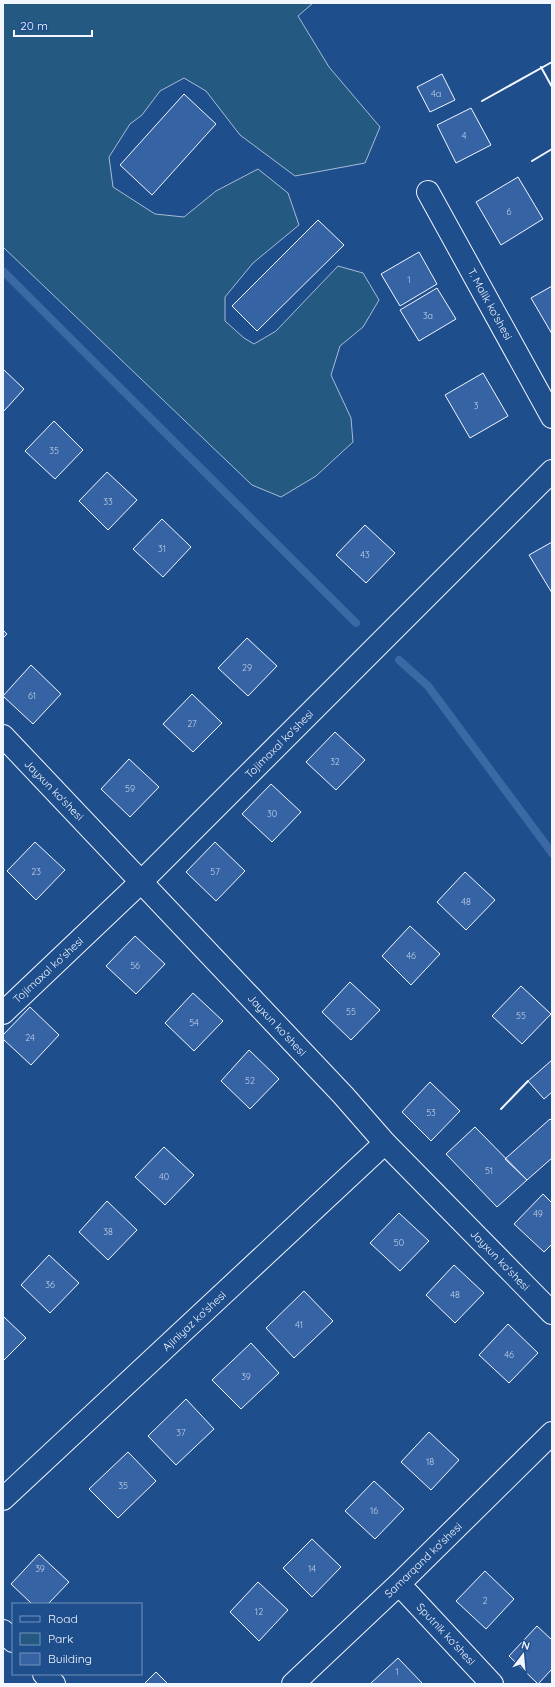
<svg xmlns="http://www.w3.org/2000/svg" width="555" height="1687" viewBox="0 0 555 1687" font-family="Quicksand,sans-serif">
<rect width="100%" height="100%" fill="#1f4e8c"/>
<path fill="#245a82" stroke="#a8bbd7" d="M3,3H313L298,16L329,67L380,127L365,163L295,176L240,135L206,91L184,78L160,91L142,115L130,124L109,157L113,187L155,214L184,217L216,191L258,169L288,193L299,225L253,263L225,297V321L244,338L254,344L276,331L338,266L363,273L379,300L363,327L340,346L331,375L351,418L353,442L316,476L281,497L252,485L3,247Z"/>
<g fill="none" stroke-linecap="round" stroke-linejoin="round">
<path stroke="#3b69a3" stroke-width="8" d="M3,271L356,623
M399,660L428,686L552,853"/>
</g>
<path fill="#3563a3" stroke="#f2f6ff" d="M442,74L455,100L430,112L417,87Z
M184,94L216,124L152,195L120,165Z
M471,108L491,145L456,163L437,125Z
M518,177L543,219L501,245L476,202Z
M318,220L344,245L257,331L232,306Z
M419,252L437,284L400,306L381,274Z
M552,286V334L531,298Z
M437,288L456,319L419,341L400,310Z
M3,369L24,389L3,412Z
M483,373L508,416L470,438L445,395Z
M54,421L83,450L55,479L25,451Z
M107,472L137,500L108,530L79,501Z
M162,519L191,547L163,577L133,549Z
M365,525L395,553L366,583L336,555Z
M552,542V593L529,555Z
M3,630L7,634L3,638Z
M247,638L277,666L248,696L218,668Z
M31,665L61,694L33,724L3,696Z
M192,694L222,723L193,752L163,724Z
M335,732L365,760L336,790L306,762Z
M129,759L159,787L130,817L101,789Z
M271,784L301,812L272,842L242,814Z
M35,842L65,870L36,900L7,871Z
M215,842L245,871L216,901L186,872Z
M465,872L495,900L466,930L437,902Z
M410,926L440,954L411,985L382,956Z
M135,936L165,964L136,994L106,966Z
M350,982L380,1010L351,1040L322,1012Z
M521,986L551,1014L522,1044L492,1016Z
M193,993L223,1021L194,1051L165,1023Z
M30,1007L59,1035L31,1065L3,1039V1035Z
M249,1050L279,1079L250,1109L221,1081Z
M552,1060V1092L544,1099L528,1081Z
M430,1082L460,1111L431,1141L402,1112Z
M550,1119L552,1121V1158L527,1180L505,1159Z
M475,1127L527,1180L497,1207L446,1154Z
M164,1147L194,1175L165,1205L135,1177Z
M543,1194L552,1203V1244L544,1252L514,1224Z
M107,1201L137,1230L108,1260L79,1232Z
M399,1213L429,1241L400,1271L370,1243Z
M49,1255L79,1283L50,1313L21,1285Z
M454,1265L484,1293L455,1323L426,1295Z
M304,1291L333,1321L294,1358L266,1328Z
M3,1316L26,1338L3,1361Z
M508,1324L538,1353L509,1383L479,1355Z
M251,1343L279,1373L241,1409L212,1380Z
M186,1399L214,1429L176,1465L148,1436Z
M429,1432L459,1460L431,1490L401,1462Z
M128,1452L156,1481L118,1518L89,1489Z
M374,1481L404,1509L375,1539L345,1511Z
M312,1539L341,1567L312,1597L283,1568Z
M39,1554L69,1582L48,1604H32L11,1584Z
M485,1571L514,1599L486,1629L456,1601Z
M258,1582L288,1610L259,1641L230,1612Z
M537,1626L552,1640V1669L538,1684L509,1656Z
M398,1658L423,1684H370Z
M156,1672L168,1684H144Z"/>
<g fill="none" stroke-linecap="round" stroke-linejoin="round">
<defs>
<path id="street" d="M428,192L552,417
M3,736L343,1095L385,1143L552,1313
M3,1499L385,1143
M399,1584L492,1684
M3,1631L13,1641
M44,1674L54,1684
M293,1684L399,1584L552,1433"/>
<path id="secondary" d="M3,1013L142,881L552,471"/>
</defs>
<use href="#street" stroke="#f2f6ff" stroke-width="24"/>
<use href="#secondary" stroke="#f2f6ff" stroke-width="24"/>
<use href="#street" stroke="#1f4e8c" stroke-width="22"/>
<use href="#secondary" stroke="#1f4e8c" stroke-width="22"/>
<path stroke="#f2f6ff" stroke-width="2" d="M541,67L552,87
M482,101L552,62
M532,161L552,149
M501,1109L528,1081"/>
</g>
<g text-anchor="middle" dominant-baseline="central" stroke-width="3" stroke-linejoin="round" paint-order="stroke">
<g font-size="9" fill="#c3d1e8">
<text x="436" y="93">4a</text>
<text x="464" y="135">4</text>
<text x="509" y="211">6</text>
<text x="409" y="279">1</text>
<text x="428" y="315">3a</text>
<text x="476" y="405">3</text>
<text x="54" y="450">35</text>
<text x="108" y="501">33</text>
<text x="162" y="548">31</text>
<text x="365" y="554">43</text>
<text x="247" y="667">29</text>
<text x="32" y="695">61</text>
<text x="192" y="723">27</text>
<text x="335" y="761">32</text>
<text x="130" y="788">59</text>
<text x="272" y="813">30</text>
<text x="36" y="871">23</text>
<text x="215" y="871">57</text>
<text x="466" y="901">48</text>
<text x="411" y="955">46</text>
<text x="135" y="965">56</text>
<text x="351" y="1011">55</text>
<text x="521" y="1015">55</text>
<text x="194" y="1022">54</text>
<text x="30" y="1037">24</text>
<text x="250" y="1080">52</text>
<text x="431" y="1112">53</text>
<text x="489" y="1170">51</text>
<text x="164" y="1176">40</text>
<text x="538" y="1213">49</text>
<text x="108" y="1231">38</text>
<text x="399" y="1242">50</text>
<text x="50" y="1284">36</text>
<text x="455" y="1294">48</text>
<text x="299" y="1324">41</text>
<text x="509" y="1354">46</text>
<text x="246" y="1376">39</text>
<text x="181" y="1432">37</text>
<text x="430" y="1461">18</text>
<text x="123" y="1485">35</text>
<text x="374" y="1510">16</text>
<text x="40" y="1568">39</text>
<text x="312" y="1568">14</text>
<text x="485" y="1600">2</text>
<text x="259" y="1611">12</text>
<text x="397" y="1671">1</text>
</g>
<g font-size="11" fill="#f2f6ff" stroke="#1f4e8c">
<text transform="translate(490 304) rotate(61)">T. Malik ko'shesi</text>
<text transform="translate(279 744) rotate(-45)">Tojimaxal ko'shesi</text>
<text transform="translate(54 790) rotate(46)">Jayxun ko'shesi</text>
<text transform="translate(48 970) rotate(-43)">Tojimaxal ko'shesi</text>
<text transform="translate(277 1025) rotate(47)">Jayxun ko'shesi</text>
<text transform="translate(500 1260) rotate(46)">Jayxun ko'shesi</text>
<text transform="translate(194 1321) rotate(-43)">Ajiniyaz ko'shesi</text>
<text transform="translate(423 1560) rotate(-44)">Samarqand ko'shesi</text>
<text transform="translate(446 1634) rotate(47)">Sputnik ko'shesi</text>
</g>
</g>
<rect width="555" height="1687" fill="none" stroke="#f2f6ff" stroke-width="8"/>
<rect x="12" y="1603" width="130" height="72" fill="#1f4e8c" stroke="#7391ba"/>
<rect x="20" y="1616" width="20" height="6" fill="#1f4e8c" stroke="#7391ba"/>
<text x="48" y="1623" font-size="12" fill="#f2f6ff">Road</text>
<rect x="20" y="1633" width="20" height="12" fill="#245a82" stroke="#7391ba"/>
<text x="48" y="1643" font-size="12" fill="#f2f6ff">Park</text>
<rect x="20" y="1653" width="20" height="12" fill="#3563a3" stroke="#7391ba"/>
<text x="48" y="1663" font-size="12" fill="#f2f6ff">Building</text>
<g transform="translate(523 1655) rotate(16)" stroke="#1f4e8c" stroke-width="3" paint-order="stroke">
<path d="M0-3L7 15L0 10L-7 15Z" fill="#f2f6ff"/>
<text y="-6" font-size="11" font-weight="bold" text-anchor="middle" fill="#f2f6ff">N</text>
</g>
<path d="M14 30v6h78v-6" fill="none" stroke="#f2f6ff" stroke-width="2"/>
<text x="20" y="30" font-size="12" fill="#f2f6ff" stroke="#1f4e8c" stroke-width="3" paint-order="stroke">20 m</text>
</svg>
